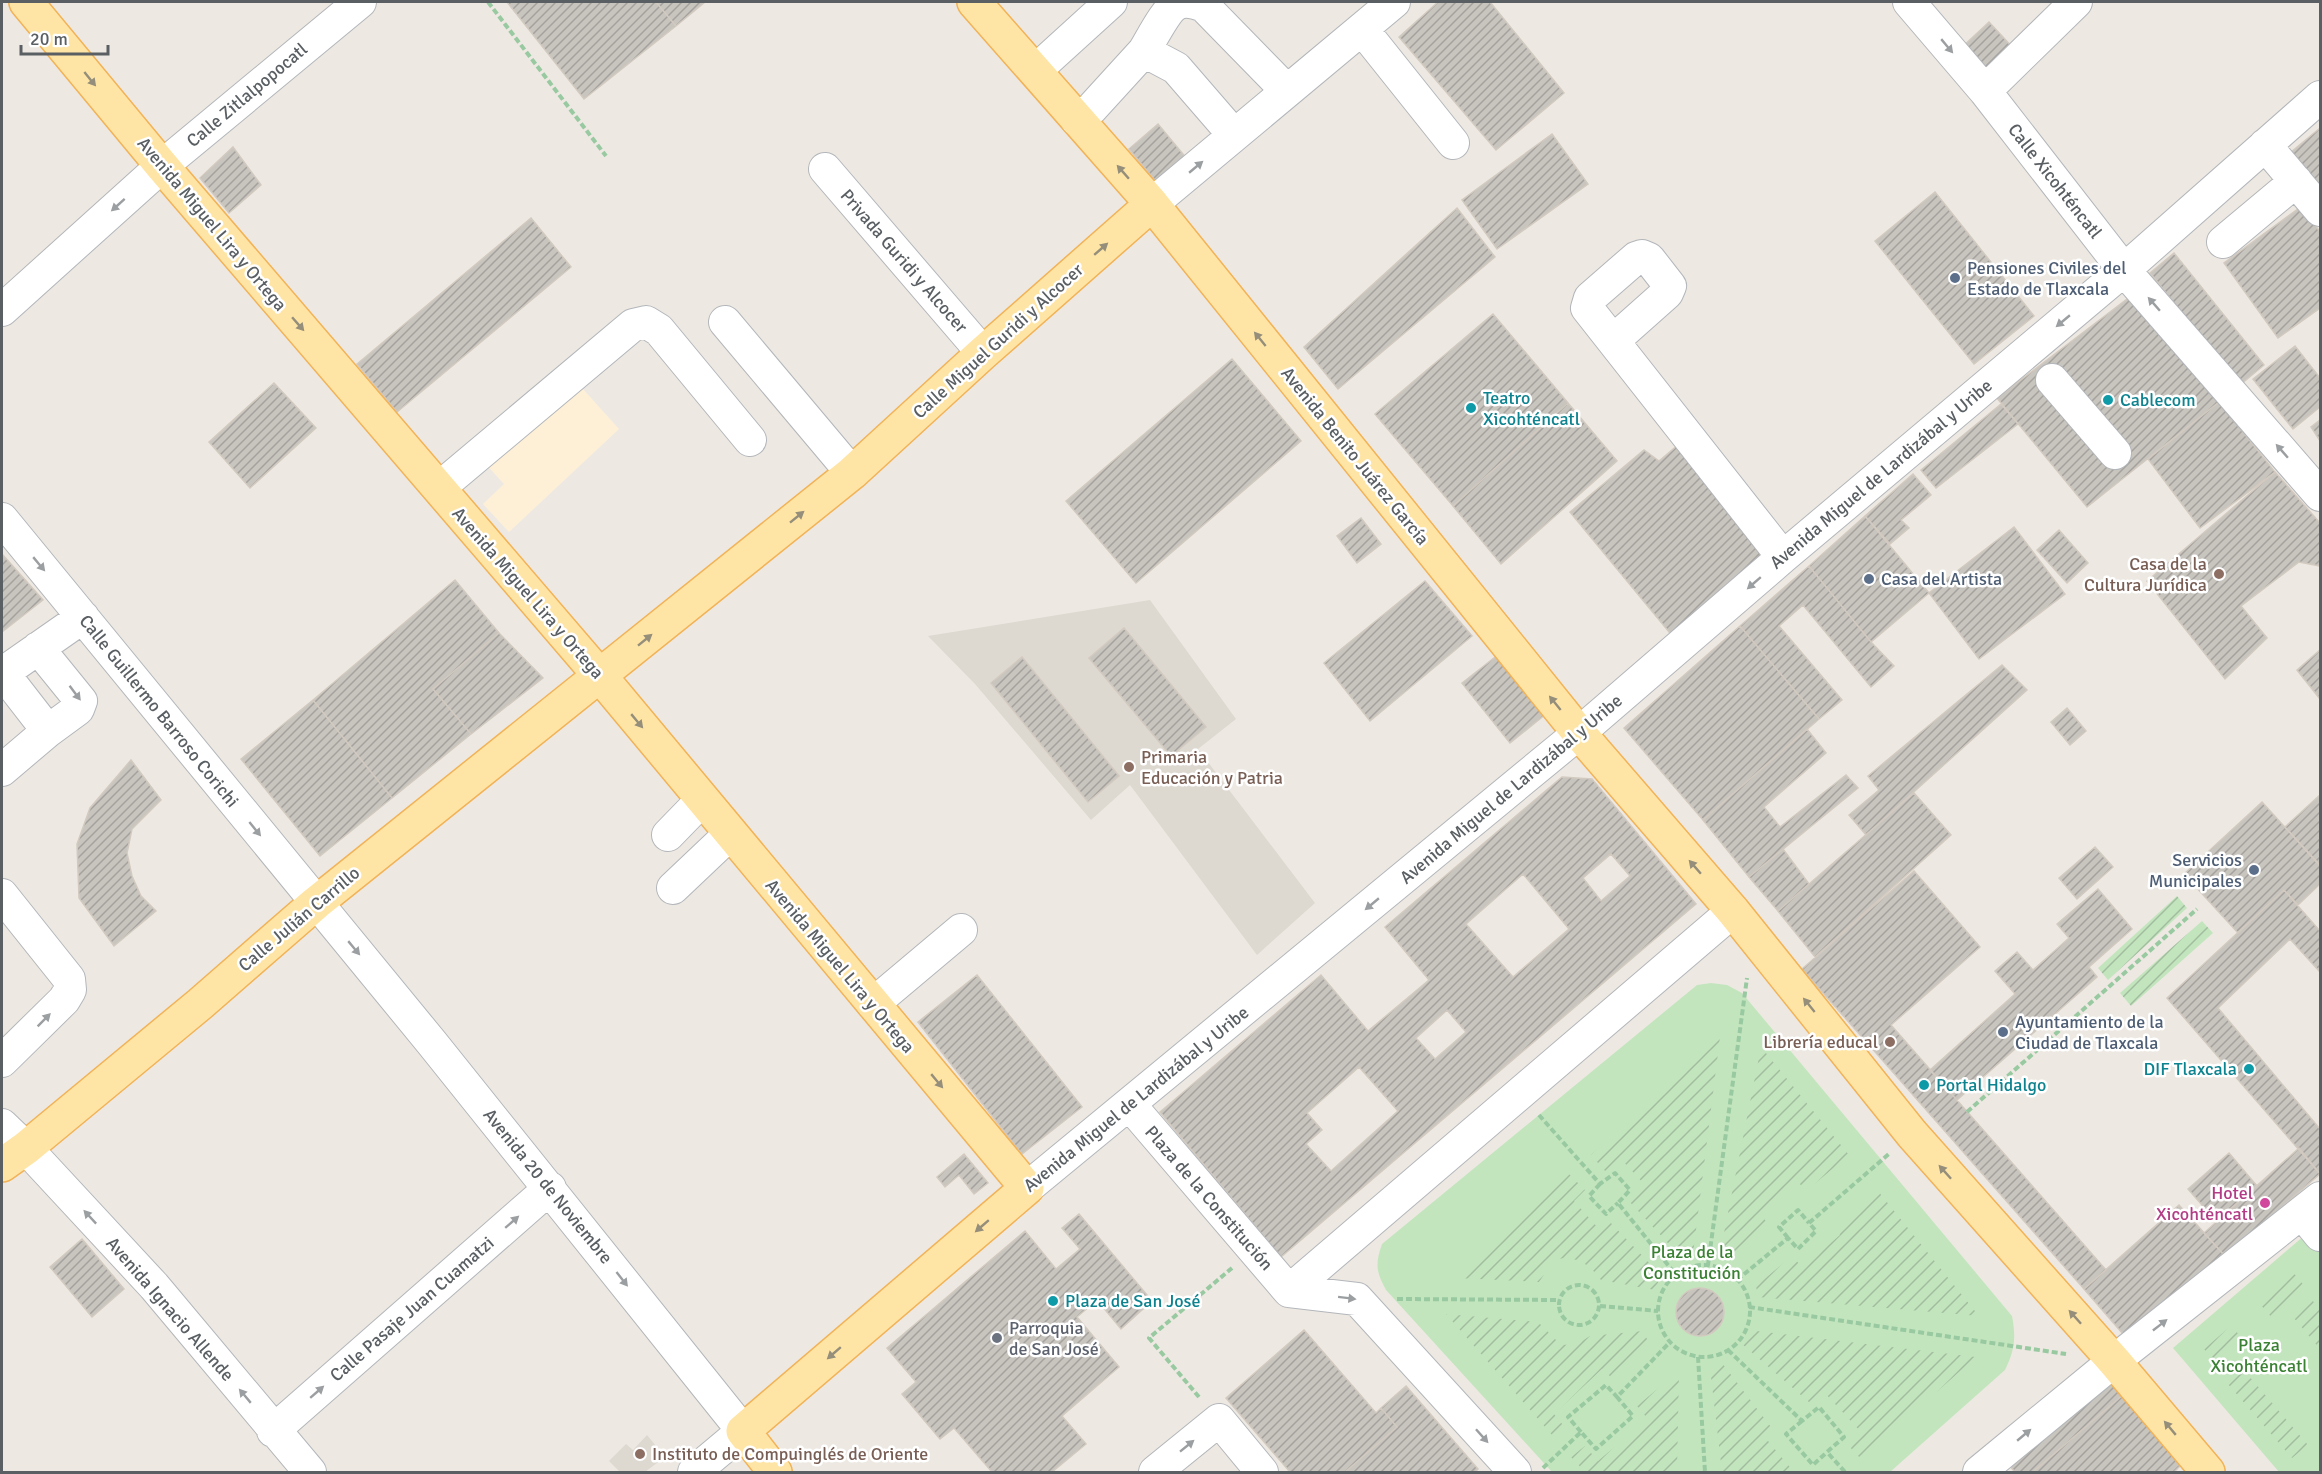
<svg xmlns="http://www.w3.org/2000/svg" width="2322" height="1474" viewBox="0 0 2322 1474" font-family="Signika,sans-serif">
<defs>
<pattern id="garden-furrows" width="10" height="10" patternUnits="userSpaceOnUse" patternTransform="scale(1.5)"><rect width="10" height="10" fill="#c3e5be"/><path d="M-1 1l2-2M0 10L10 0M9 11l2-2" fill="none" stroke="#a1bd9e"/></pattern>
<pattern id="building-hatch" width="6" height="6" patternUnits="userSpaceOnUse" patternTransform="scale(1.5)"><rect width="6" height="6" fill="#c8c4be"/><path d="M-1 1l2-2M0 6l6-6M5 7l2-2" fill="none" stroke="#a5a29e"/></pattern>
</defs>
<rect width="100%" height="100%" fill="#ede9e2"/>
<path fill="#fef0d7" d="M573,378L619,429L509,532L483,504L504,484L483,461Z"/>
<path fill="#ddd8d0" d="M1150,600L1236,719L1198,749L1315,903L1257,955L1130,785L1091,820L975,684L928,636Z
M647,1435L665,1457L645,1472H620L609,1461L626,1444L633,1450Z"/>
<path fill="#c3e5be" d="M1711,983L1727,985L1742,993L2012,1316C2016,1337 2015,1350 2005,1370L1890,1472H1552L1386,1290C1376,1272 1375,1264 1382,1244L1697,985Z
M2312,1229L2320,1240V1472H2279L2173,1348Z"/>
<path fill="url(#garden-furrows)" d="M2177,896L2187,908L2108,980L2098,968Z
M2202,921L2213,933L2131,1006L2120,993Z
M1720,1037L1693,1254L1679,1255L1628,1200L1644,1184L1621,1159L1606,1172L1591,1155Z
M1761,1047L1849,1155L1806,1191L1799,1183L1761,1215L1769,1225L1735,1256L1720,1253Z
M1569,1174L1585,1190L1574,1201L1599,1229L1609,1221L1661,1275L1655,1290L1601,1280L1590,1267L1578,1260L1564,1258L1554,1260L1539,1282L1456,1278Z
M1878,1191L1979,1316L1758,1297L1756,1286L1792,1256L1802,1267L1840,1235L1835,1228Z
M2292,1271L2307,1289L2274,1320L2258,1302Z
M2312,1300L2320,1310V1349L2293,1317Z
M1446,1314L1538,1322L1561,1345L1577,1344L1590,1336L1643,1331L1648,1341L1611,1377L1602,1369L1554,1414L1563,1425L1552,1435Z
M2231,1326L2244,1340L2216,1364L2204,1349Z
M1748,1330L1976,1357L1861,1459L1848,1445L1861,1432L1823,1391L1810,1403L1742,1344Z
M1722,1363L1771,1427L1763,1435L1794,1472H1722L1710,1368Z
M2243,1369L2308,1445L2292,1458L2227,1383Z
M1679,1371L1677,1472H1585L1571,1457L1585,1446L1598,1461L1648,1419L1637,1406Z"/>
<path fill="url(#building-hatch)" stroke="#d2cac0" stroke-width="1.5" fill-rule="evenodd" d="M507,2H656L676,26L584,99Z
M656,2H705L676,26Z
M1438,2H1490L1564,93L1496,150L1399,37Z
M1989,22L2015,50L1987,77L1960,49Z
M1158,124L1192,165L1163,190L1129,149Z
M2320,128V188L2291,152Z
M1552,134L1588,184L1497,249L1462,200Z
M233,147L261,185L229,213L200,178Z
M1935,192L2034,316L1974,364L1875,241Z
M2302,206L2320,232V308L2278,338L2224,263Z
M1457,208L1495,257L1338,389L1304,347Z
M531,218L571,267L397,412L357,364Z
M2174,253L2264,365L2240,385L2150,273Z
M2131,296L2219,402L2087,507L1997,398Z
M1493,314L1568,403L1453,506L1375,414Z
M2295,346L2320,378V407L2293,429L2253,379Z
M1232,359L1301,441L1136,583L1066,501Z
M274,383L316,428L250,488L209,442Z
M2219,402L2275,472L2200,528L2148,459Z
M1568,403L1617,461L1501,564L1453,506Z
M2001,404L2018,424L1936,488L1921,470Z
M2320,420V441L2311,427Z
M1679,444L1772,555L1674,638L1570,512L1644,450L1659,461Z
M2275,472L2320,523V566L2299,562L2241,606L2267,638L2225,679L2147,581Z
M1913,474L1931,495L1901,520L1909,528L1890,544L1865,516Z
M1865,516L1929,593L1871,642L1809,566Z
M1361,518L1381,544L1357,563L1337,536Z
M2014,527L2065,594L1979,659L1929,593Z
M2059,530L2088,563L2067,583L2037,550Z
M2,554L43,600L2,632Z
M1809,566L1871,642L1894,666L1871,687L1803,605L1779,626L1842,700L1819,719L1740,626Z
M455,580L499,633L433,689L471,734L392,798L313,700Z
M1425,581L1472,636L1370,721L1324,663Z
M1740,626L1819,719L1703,820L1624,728Z
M1124,628L1206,727L1171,756L1089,658Z
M499,633L543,678L471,734L433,689Z
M2320,650V699L2297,670Z
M1499,654L1546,714L1510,743L1462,683Z
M1022,657L1119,776L1088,802L991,683Z
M2002,665L2027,690L1866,835L1849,815L1879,790L1868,776Z
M313,700L392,798L320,856L241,759Z
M2067,708L2086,731L2070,745L2051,722Z
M1807,729L1826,753L1764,807L1780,827L1846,775L1858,788L1749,877L1703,820Z
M131,760L161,800L132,829L127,853L132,876L141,896L156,911L114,946L79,898L77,844L90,808Z
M1562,777L1592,779L1696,904L1281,1257L1160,1112L1321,975L1368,1031L1429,980L1385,927ZM1611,854L1630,876L1601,901L1583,878ZM1523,874L1569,929L1513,977L1466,924ZM1447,1010L1466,1032L1435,1059L1416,1038ZM1359,1067L1398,1111L1331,1171L1306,1144L1322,1130L1307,1113Z
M1914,793L1951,835L1815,957L1778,911Z
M2320,795V863L2319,864L2285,827Z
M2262,802L2320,866V884L2298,905L2284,890L2238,933L2184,874Z
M2095,847L2113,867L2077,899L2059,878Z
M1783,849L1809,884L1778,911L1749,877Z
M1914,871L1980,947L1891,1025L2106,1270L2084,1289L1802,969Z
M2098,889L2132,929L2089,967L2097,977L1957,1100L1930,1070L2015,994L1995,971L2017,952L2033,970L2069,938L2057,924Z
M2284,890L2320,931V972L2290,939L2218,1008L2320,1129V1174L2167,998Z
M977,975L1082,1107L1022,1154L918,1022Z
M2299,1148L2320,1174L2225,1256L2204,1233Z
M2229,1153L2257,1186L2216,1221L2188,1189Z
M964,1154L988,1183L974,1194L959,1175L945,1187L937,1177Z
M2179,1205L2225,1256L2129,1341L2084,1289Z
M1079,1214L1152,1301L1121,1329L1097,1300L1077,1317L1119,1367L1062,1416L1086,1444L1052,1472H992L954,1428L940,1439L902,1394L916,1382L887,1348L1025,1231L1056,1269L1080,1249L1062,1228Z
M82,1239L124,1289L92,1317L50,1267Z
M1676 1312a24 24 0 1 1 48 0a24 24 0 1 1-48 0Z
M1304,1330L1376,1413L1381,1408L1397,1427L1345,1472H1290L1226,1398Z
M2108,1375L2124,1394L2033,1472H2015L2007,1463Z
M1406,1386L1478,1469L1475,1472H1345L1397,1427L1381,1408Z
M2124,1394L2180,1466L2174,1472H2033Z"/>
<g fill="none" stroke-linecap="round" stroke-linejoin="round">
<defs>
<path id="minor" d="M1909,2L1985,91L2124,270L2320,495
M1362,29L1453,143
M1144,51C1151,40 1167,7 1179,3C1187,0 1196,3 1204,6L1286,90
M1035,71L1111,2
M1985,91L2076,2
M1077,120L1092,108L1144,51L1176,68L1234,135
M2265,145L2320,210
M825,169L983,353
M1152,204L1394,2
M2223,242L2296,181
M2,310L162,166L360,2
M725,322L852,473
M1613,341L1667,293L1670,286L1649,259L1642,256L1636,258L1590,298L1587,308L1783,557
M2052,380L2115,453
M439,488L633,325L646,322L659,330L750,440
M2,519L432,1043L743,1431L694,1472
M48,731L3,673L83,617
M2,770L48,731L78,709L81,701L38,648
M668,835L702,800
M673,888L730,834
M2,895L69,979L70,990L64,1000L2,1061
M873,1004L961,930
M1130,1105L1289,1291L1357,1299L1515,1472
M2,1125L26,1148L154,1286L310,1472
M1027,1188L1579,733L1783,557L2124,270L2320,97
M2302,1213L2320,1235
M1289,1291L1733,911
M273,1431L550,1188
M1155,1472L1219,1420L1262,1472
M1979,1472L2114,1361L2320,1198"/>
<path id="major" d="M26,2L162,166L600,676L1027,1188L743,1431L775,1472
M974,2L1152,204L1579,733L1733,911L1912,1134L2114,1361L2208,1472
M2,1165L26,1148L200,1004L316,903L852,473L983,353L1152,204"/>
</defs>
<use href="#minor" stroke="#b3b6ba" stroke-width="34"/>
<use href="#major" stroke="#f2b257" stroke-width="36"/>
<path stroke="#98c9a0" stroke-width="4" stroke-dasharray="6 3" stroke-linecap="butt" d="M488,2L606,156
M1967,1112L2197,909
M1539,1115L1600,1184L1615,1173L1630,1190L1618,1203L1676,1275
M1600,1184L1589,1196L1606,1214L1618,1203
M1788,1238L1779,1227L1798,1210L1809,1223
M1708,1265L1747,978
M1658 1311a46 46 0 1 1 92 0a46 46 0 1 1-92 0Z
M1737,1280L1788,1238L1798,1249L1816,1231L1809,1223L1890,1153
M1559 1305a20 20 0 1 1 40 0a20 20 0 1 1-40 0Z
M1397,1299L1559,1300
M1600,1306L1658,1311
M1749,1307L2066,1354
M1728,1350L1802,1421L1819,1407L1844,1437L1827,1452L1845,1472
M1698,1357L1705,1472
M1199,1397L1149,1338L1232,1268
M1802,1421L1786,1434L1813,1465L1827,1452
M1581,1432L1568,1417L1606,1385L1617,1397
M1543,1468L1581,1432L1596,1449L1633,1416L1617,1397L1670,1342"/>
<use href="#minor" stroke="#fff" stroke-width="32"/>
<use href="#major" stroke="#ffe5a5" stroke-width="33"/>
</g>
<defs><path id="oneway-solid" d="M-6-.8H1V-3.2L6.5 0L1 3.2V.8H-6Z" transform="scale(1.5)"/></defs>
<g fill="#9c9fa1">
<use href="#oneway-solid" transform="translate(1947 46) rotate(50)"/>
<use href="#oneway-solid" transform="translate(1196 167) rotate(-40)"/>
<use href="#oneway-solid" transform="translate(118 205) rotate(138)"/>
<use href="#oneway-solid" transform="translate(2154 304) rotate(-131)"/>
<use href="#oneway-solid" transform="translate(2063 321) rotate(140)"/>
<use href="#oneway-solid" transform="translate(2282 451) rotate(-131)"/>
<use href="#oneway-solid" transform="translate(39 564) rotate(50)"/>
<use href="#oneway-solid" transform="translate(1754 583) rotate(139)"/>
<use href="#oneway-solid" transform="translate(75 693) rotate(53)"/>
<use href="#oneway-solid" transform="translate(255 829) rotate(51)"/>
<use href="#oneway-solid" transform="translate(1372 904) rotate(140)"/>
<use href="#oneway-solid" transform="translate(354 948) rotate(50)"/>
<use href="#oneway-solid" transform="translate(44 1020) rotate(-45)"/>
<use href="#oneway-solid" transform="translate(90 1217) rotate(-133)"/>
<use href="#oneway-solid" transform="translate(512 1222) rotate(-41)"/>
<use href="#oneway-solid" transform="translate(622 1279) rotate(52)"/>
<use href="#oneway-solid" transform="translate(1347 1298) rotate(7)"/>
<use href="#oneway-solid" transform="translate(2160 1325) rotate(-38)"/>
<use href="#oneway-solid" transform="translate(317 1392) rotate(-41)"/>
<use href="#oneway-solid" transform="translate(245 1396) rotate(-130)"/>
<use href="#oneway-solid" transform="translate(2024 1435) rotate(-40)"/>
<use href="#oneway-solid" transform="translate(1482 1436) rotate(48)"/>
<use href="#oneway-solid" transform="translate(1187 1446) rotate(-39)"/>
</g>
<g fill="#948e7a">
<use href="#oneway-solid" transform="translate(90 79) rotate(51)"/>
<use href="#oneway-solid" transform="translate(1123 172) rotate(-131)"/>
<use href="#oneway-solid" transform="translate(1101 249) rotate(-41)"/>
<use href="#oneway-solid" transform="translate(298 324) rotate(49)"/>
<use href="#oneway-solid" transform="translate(1260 339) rotate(-129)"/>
<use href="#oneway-solid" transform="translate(797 517) rotate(-39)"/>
<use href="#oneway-solid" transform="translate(645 640) rotate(-39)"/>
<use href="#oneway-solid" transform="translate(1555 703) rotate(-129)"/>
<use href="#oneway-solid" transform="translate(637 721) rotate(50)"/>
<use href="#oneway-solid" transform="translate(1695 867) rotate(-131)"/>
<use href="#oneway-solid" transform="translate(1809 1005) rotate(-129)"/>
<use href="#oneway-solid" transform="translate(937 1081) rotate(50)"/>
<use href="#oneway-solid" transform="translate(1945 1172) rotate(-132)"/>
<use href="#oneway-solid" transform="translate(982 1226) rotate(139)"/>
<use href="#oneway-solid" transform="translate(2075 1317) rotate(-132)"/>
<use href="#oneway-solid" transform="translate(834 1353) rotate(139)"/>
<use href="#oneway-solid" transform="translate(2170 1428) rotate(-130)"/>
</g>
<g fill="#5c6f8a" stroke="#fff" stroke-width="2">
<circle cx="1955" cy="278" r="6"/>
<circle cx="1869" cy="579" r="6"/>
<circle cx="2254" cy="870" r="6"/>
<circle cx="2003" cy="1032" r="6"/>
</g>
<g fill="#0f9aa8" stroke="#fff" stroke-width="2">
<circle cx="2108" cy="400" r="6"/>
<circle cx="1471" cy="408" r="6"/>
<circle cx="2249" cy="1069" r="6"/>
<circle cx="1924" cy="1085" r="6"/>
<circle cx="1053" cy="1301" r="6"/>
</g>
<g fill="#8d6e63" stroke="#fff" stroke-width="2">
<circle cx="2219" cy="574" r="6"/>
<circle cx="1129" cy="767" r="6"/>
<circle cx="1890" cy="1042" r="6"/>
<circle cx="640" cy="1454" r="6"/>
</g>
<circle fill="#d1479c" stroke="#fff" stroke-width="2" cx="2265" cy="1203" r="6"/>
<circle fill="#6b7280" stroke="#fff" stroke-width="2" cx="997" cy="1338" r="6"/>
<g text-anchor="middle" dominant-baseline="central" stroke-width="5" stroke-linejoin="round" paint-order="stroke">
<g font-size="18" fill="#5a5f63" stroke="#fff">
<text transform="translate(247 95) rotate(-40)">Calle Zitlalpopocatl</text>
<text transform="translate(2055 181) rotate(52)">Calle Xicohténcatl</text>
<text transform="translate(212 224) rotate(50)">Avenida Miguel Lira y Ortega</text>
<text transform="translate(904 261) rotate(49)">Privada Guridi y Alcocer</text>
<text transform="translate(998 341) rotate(-42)">Calle Miguel Guridi y Alcocer</text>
<text transform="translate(1355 456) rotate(51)">Avenida Benito Juárez García</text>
<text transform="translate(1881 474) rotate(-40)">Avenida Miguel de Lardizábal y Uribe</text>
<text transform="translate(528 593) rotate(49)">Avenida Miguel Lira y Ortega</text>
<text transform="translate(159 711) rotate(51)">Calle Guillermo Barroso Corichi</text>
<text transform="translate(1511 789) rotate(-40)">Avenida Miguel de Lardizábal y Uribe</text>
<text transform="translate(299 919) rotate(-40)">Calle Julián Carrillo</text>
<text transform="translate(840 966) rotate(50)">Avenida Miguel Lira y Ortega</text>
<text transform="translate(1136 1099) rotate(-39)">Avenida Miguel de Lardizábal y Uribe</text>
<text transform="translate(548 1186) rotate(51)">Avenida 20 de Noviembre</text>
<text transform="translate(1209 1198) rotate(49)">Plaza de la Constitución</text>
<text transform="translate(170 1309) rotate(49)">Avenida Ignacio Allende</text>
<text transform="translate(412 1309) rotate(-41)">Calle Pasaje Juan Cuamatzi</text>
</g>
<g font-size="18" fill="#4e5e75" stroke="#fff" text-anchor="start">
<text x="1967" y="268">Pensiones Civiles del<tspan x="1967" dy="21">Estado de Tlaxcala</tspan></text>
<text x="1881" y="579">Casa del Artista</text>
<text x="2242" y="860" text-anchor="end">Servicios<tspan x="2242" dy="21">Municipales</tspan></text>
<text x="2015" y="1022">Ayuntamiento de la<tspan x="2015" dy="21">Ciudad de Tlaxcala</tspan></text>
</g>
<g font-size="18" fill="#0d838f" stroke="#fff" text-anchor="start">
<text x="1483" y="398">Teatro<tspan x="1483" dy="21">Xicohténcatl</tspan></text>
<text x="2120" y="400">Cablecom</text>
<text x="2237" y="1069" text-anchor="end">DIF Tlaxcala</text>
<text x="1936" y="1085">Portal Hidalgo</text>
<text x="1065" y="1301">Plaza de San José</text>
</g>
<g font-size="18" fill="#785e54" stroke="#fff" text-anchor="end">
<text x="2207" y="564">Casa de la<tspan x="2207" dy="21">Cultura Jurídica</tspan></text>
<text x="1141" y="757" text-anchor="start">Primaria<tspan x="1141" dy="21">Educación y Patria</tspan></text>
<text x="1878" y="1042">Librería educal</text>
<text x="652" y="1454" text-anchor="start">Instituto de Compuinglés de Oriente</text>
</g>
<g font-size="18" fill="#b23c85" stroke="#fff" text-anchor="end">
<text x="2253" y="1193">Hotel<tspan x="2253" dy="21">Xicohténcatl</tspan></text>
</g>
<g font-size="18" fill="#3a8133" stroke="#fff">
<text x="1692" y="1252">Plaza de la<tspan x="1692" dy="21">Constitución</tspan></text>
<text x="2259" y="1345">Plaza<tspan x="2259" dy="21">Xicohténcatl</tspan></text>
</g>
<g font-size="18" fill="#5b616d" stroke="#fff" text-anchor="start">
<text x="1009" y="1328">Parroquia<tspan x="1009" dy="21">de San José</tspan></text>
</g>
</g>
<rect width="2322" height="1474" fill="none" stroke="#5a5f63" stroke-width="6"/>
<path d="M21 45v9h87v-9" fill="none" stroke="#5a5f63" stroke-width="3"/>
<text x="30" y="45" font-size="18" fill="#5a5f63" stroke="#ffffff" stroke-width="4.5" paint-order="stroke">20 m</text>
</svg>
